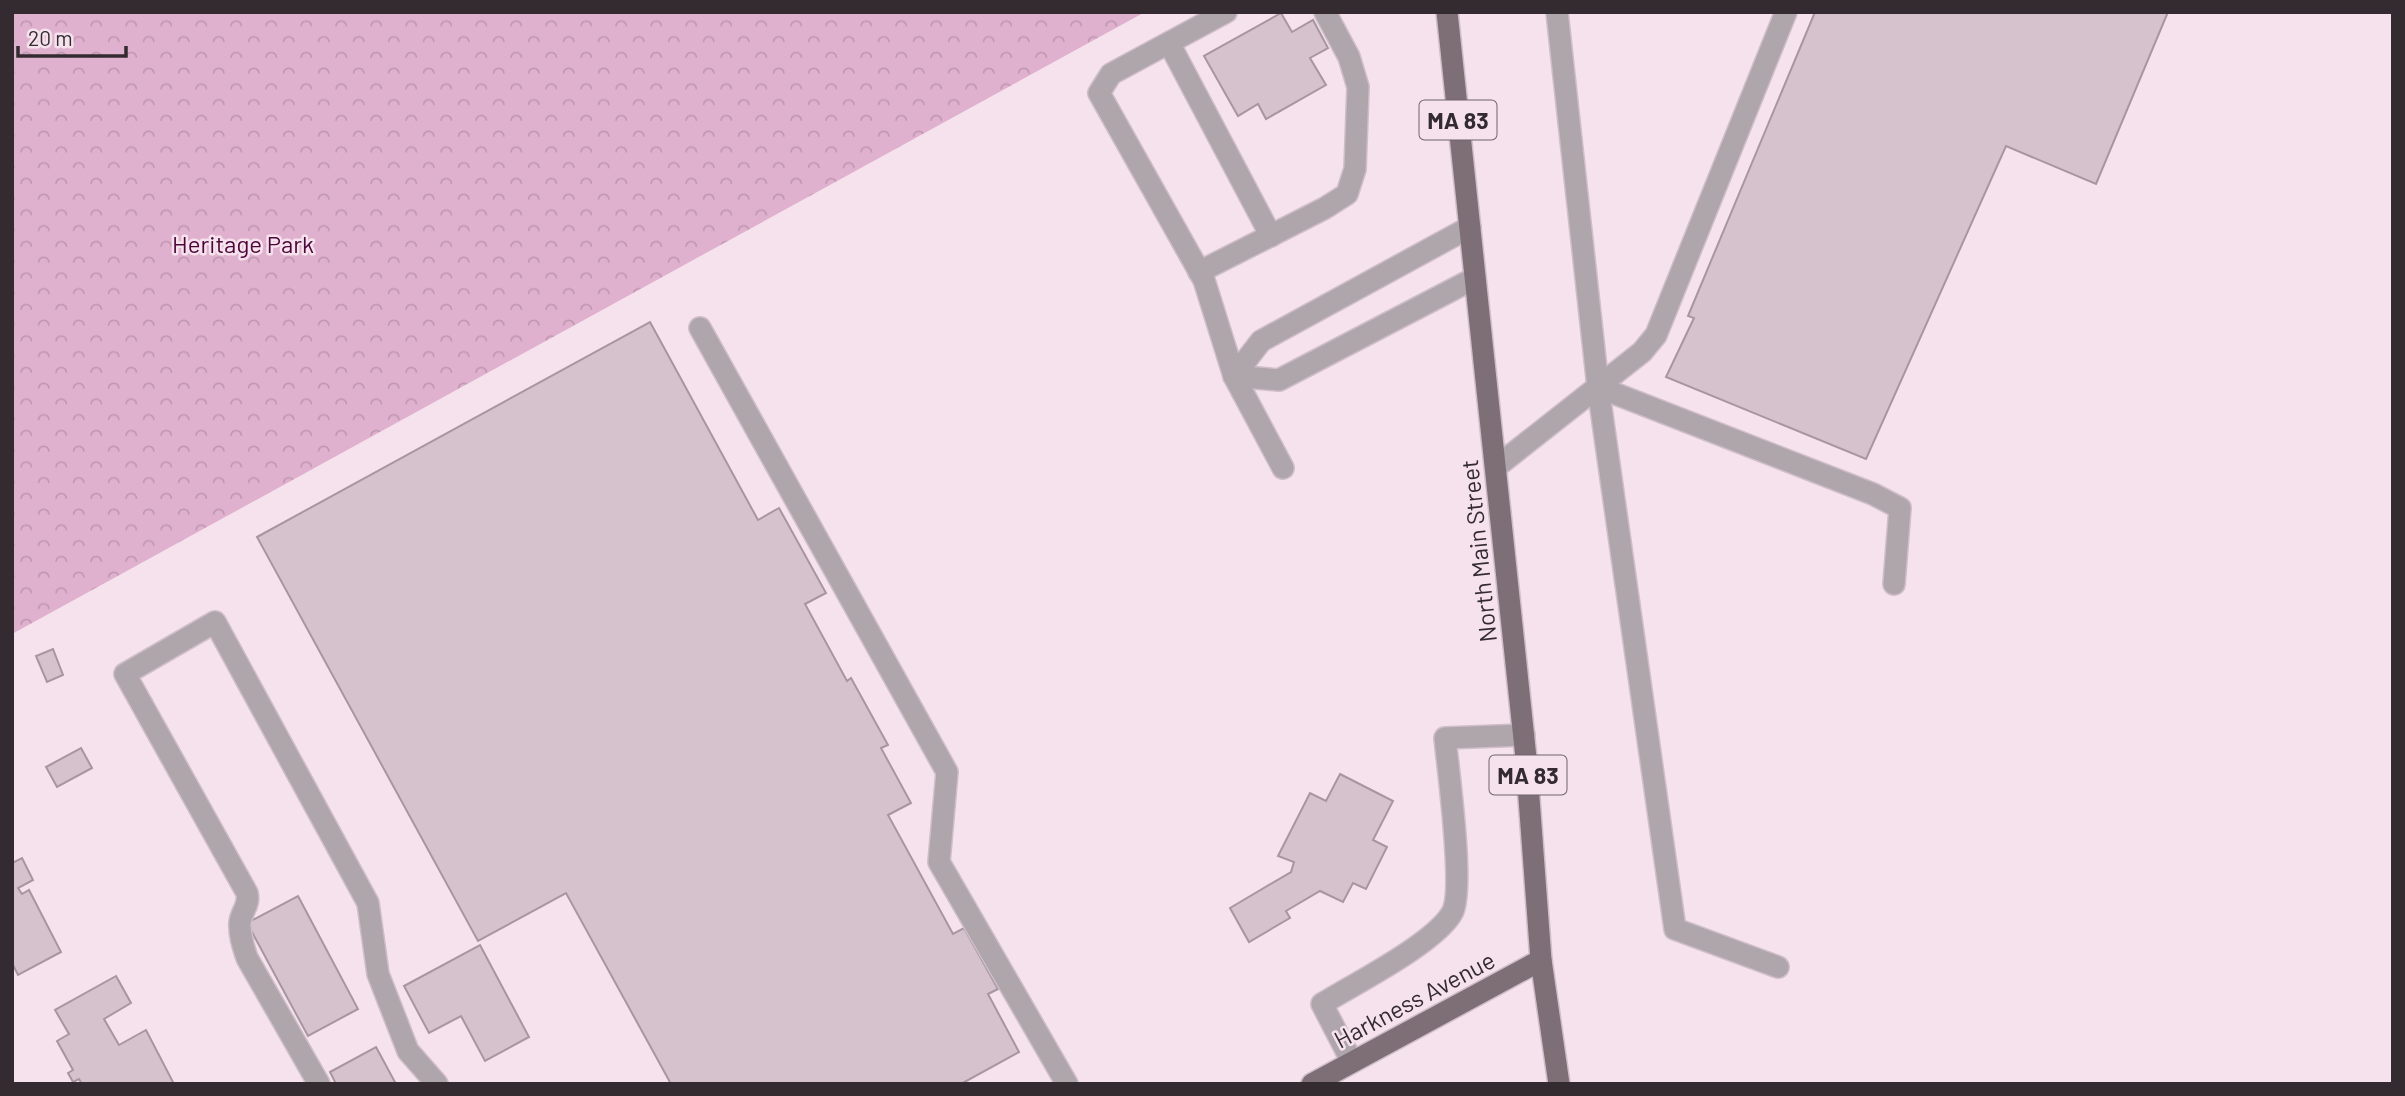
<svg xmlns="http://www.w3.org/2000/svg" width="2405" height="1096" font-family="Barlow,sans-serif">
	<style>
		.park { fill: url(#park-crowns) }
		.building { fill: #d5c2cd; stroke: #a895a0; stroke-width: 2 }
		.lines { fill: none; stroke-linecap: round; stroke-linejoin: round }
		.minor-casing { stroke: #cfbdc7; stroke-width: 24 }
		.major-casing { stroke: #cfbdc7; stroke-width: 24 }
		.minor { stroke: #aea6ab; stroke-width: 21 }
		.major { stroke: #7e6f77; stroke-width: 21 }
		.labels { text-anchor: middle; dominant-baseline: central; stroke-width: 5; stroke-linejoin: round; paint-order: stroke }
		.shield { fill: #f6e2ed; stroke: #6e6269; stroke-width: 2 }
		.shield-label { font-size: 23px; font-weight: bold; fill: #332b30 }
		.park-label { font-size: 24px; fill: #4b0739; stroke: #f6e2ed }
		.street-label { font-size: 24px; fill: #332b30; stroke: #f6e2ed }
	</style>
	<defs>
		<pattern id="park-crowns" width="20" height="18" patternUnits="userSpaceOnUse" patternTransform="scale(1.75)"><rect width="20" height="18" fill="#e0b1ce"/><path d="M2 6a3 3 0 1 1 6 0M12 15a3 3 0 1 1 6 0" fill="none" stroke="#c198b1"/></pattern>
	</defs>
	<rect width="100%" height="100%" fill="#f6e2ed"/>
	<!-- park -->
	<polygon class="park" points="12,12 1145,12 12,634"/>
	<!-- building -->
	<g class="building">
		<polygon points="1815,12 2168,12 2096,184 2006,146 1866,459 1666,377 1694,318 1688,316"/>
		<polygon points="1281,13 1292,32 1313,20 1328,48 1310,58 1326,85 1266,119 1258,104 1238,116 1204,56"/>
		<polygon points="650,322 758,520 779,508 826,593 805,604 847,681 851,678 888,745 881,748 911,803 888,815 953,934 964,928 998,989 988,994 1019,1052 961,1084 671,1084 566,893 478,941 257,537"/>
		<polygon points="53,649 63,675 47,682 36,656"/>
		<polygon points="81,748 92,768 57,787 46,767"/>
		<polygon points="1340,774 1393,801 1373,840 1387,847 1366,889 1353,883 1343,902 1320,891 1286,911 1290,918 1249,942 1230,908 1291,872 1294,862 1278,856 1310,793 1326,801"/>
		<polygon points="22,858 33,880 18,888 22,894 29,890 61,952 18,975 12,963 12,863"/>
		<polygon points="298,896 358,1009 308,1036 247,923"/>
		<polygon points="480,945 529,1037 485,1061 461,1016 429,1033 404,986"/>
		<polygon points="116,976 131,1003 104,1019 119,1045 146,1030 174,1084 82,1084 79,1079 73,1082 68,1073 73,1070 57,1041 69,1034 55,1010"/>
		<polygon points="376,1047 396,1084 336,1084 330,1072"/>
	</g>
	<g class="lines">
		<!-- minor casing -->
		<g class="minor-casing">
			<g id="minor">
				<polyline points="1226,12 1111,74 1099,93 1204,280 1234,376 1283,468"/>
				<polyline points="1557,12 1598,387 1675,929 1778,967"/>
				<polyline points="1169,43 1271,236"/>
				<polyline points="1199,272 1325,208 1347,194 1355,169 1358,87 1349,57 1325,12"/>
				<polyline points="700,328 947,772 939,862 1067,1084"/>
				<polyline points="1234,376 1261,341 1470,227"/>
				<polyline points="1234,376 1279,380 1475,278"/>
				<polyline points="1598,387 1873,494 1900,508 1894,584"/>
				<polyline points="1496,467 1642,352 1656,335 1786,12"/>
				<path d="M1352,1062L1322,1004C1354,984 1434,944 1452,913C1465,891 1448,769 1445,738L1524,735"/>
				<path d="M319,1084L247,958C243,946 239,934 240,922C242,910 250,905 247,893L125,674L215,622L368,903L378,974L408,1051L437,1084"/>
			</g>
		</g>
		<!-- major casing -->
		<g class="major-casing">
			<g id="major">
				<polyline points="1447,12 1526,758 1541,960 1559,1084"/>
				<polyline points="1312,1084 1541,960"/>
			</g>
		</g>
		<!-- minor -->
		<use href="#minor" class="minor"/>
		<!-- major -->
		<use href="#major" class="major"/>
	</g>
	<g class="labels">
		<!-- shield labels -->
		<g class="shield">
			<rect x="1419.5" y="100.5" width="77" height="39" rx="5"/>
			<rect x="1489.5" y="755.5" width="77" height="39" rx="5"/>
		</g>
		<g class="shield-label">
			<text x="1458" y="120">MA 83</text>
			<text x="1528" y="775">MA 83</text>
		</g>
		<!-- park labels -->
		<g class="park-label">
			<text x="243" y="243">Heritage Park</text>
		</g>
		<!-- street labels -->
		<g class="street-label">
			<text transform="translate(1478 551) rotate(-96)">North Main Street</text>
			<text transform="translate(1414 999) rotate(-28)">Harkness Avenue</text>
		</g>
	</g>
	<!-- border -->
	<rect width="2405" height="1096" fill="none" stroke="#332b30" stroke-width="28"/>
	<!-- scale -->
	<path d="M18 46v10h108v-10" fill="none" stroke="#332b30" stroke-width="3.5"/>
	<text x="28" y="46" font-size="21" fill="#332b30" stroke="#f6e2ed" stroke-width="5" paint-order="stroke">20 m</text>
</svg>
